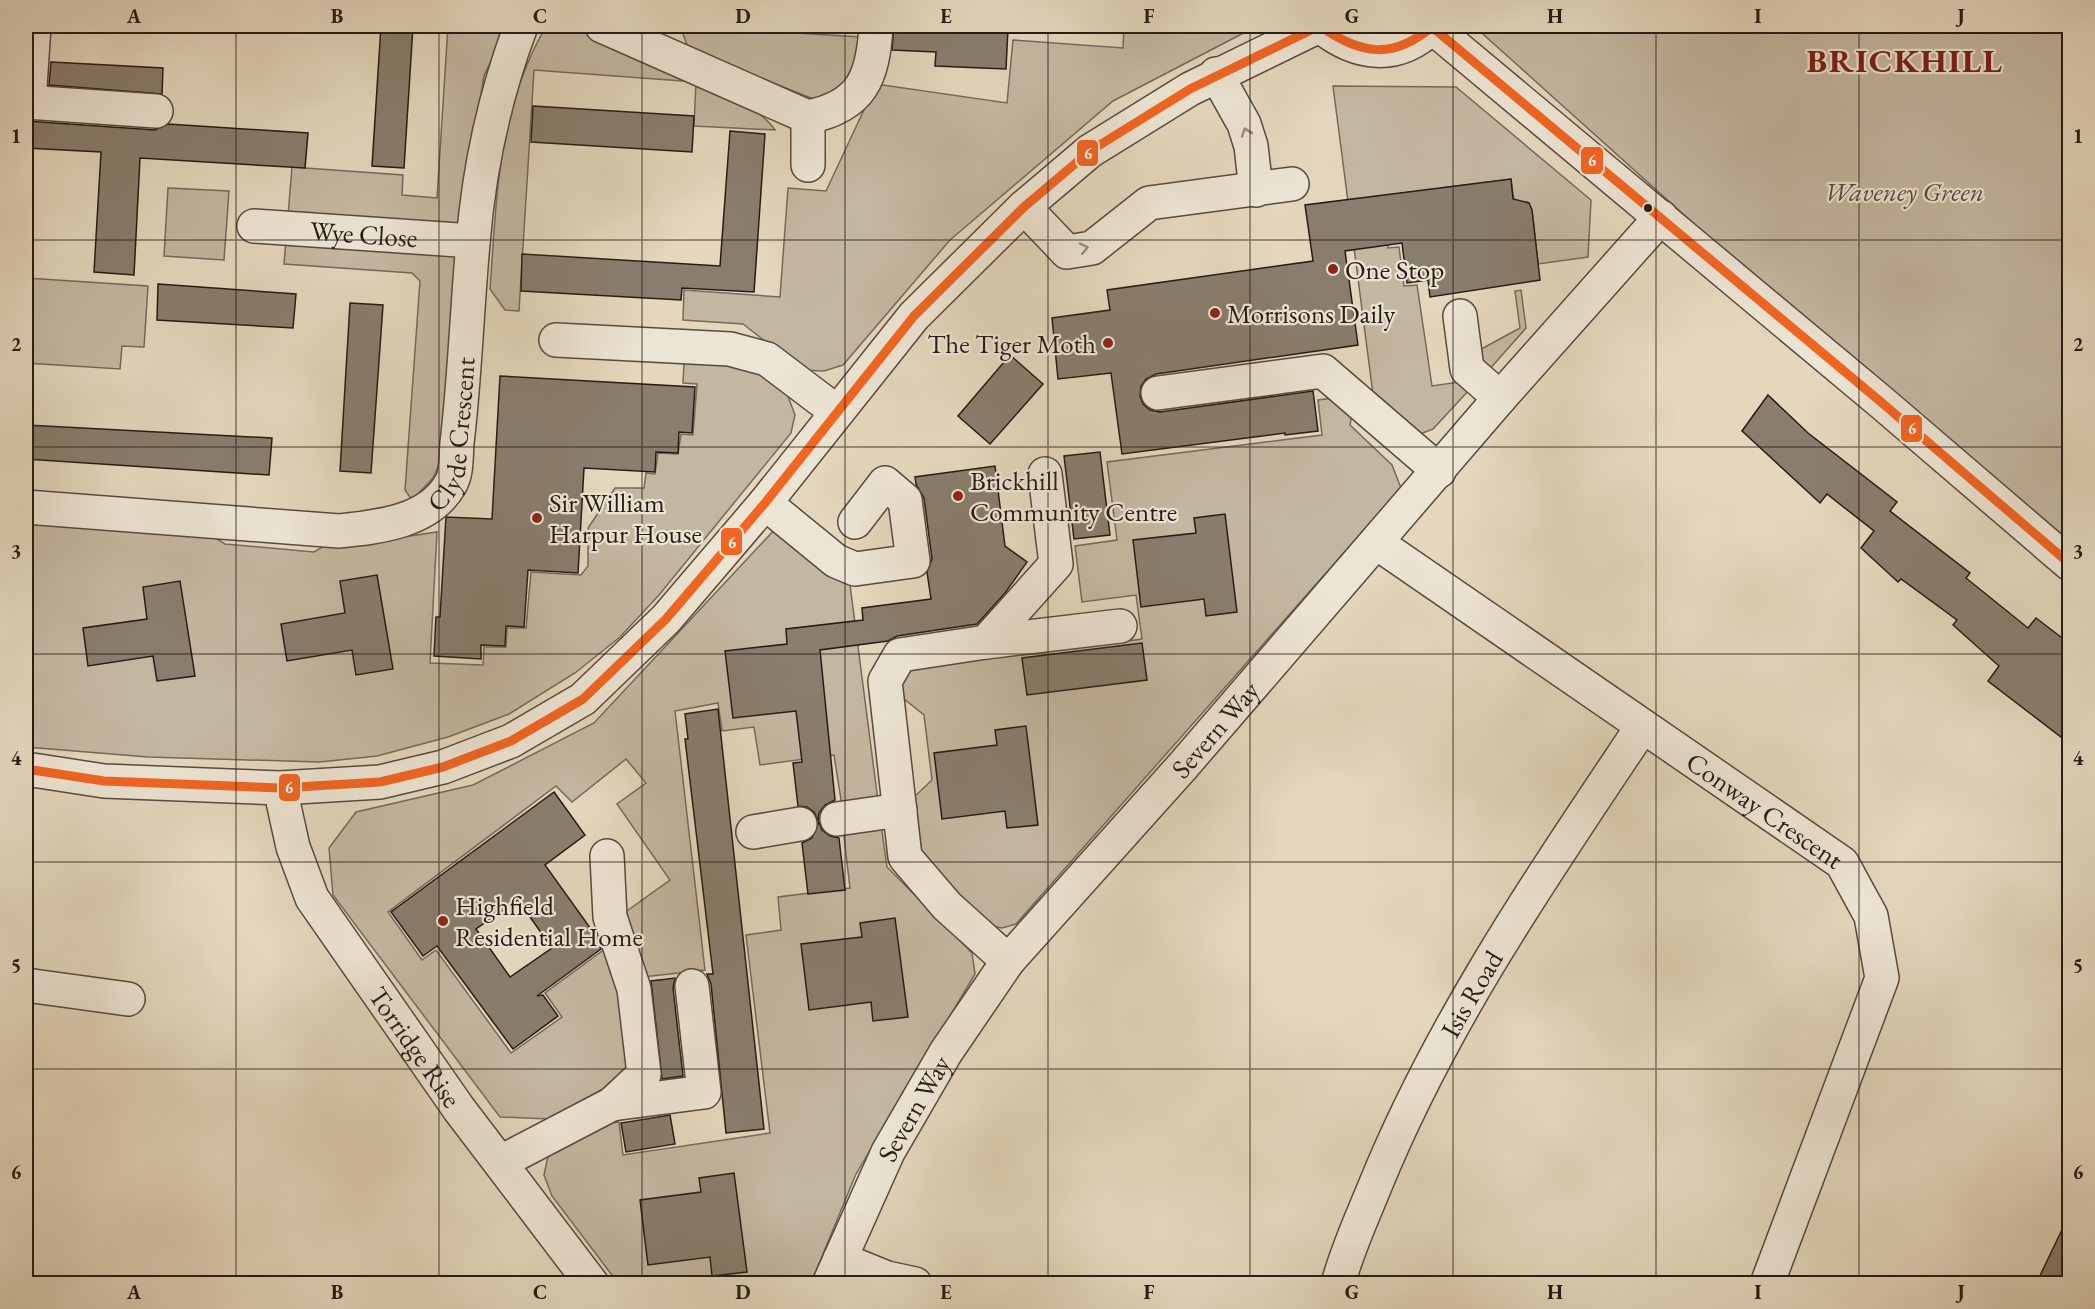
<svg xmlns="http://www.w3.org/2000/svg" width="2095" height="1309" font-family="'EB Garamond',serif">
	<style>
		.green { fill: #c4b7a1; stroke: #75695c; stroke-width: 1.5 }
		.building { fill: #897d6d; stroke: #261b16; stroke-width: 1.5; fill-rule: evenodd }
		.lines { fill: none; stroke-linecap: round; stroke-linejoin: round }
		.minor-casing { stroke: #564a40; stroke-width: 36 }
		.minor { stroke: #ede5d4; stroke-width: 33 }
		.bus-1-casing { stroke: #ede5d4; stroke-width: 14 }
		.bus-1 { stroke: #f26522; stroke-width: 9 }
		.oneway { stroke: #938a7e }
		.grid { fill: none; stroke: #261b16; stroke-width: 1.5; stroke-opacity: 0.55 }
		.bus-dot { fill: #261b16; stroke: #ede5d4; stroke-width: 2 }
		.poi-dot { fill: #8f2418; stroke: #ede5d4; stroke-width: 2 }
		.labels { text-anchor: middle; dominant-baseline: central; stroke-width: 4.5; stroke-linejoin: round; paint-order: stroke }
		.park-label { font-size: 27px; font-style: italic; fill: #554a40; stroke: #ede5d4 }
		.street-label { font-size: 27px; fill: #261b16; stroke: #ede5d4 }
		.poi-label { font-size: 27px; fill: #261b16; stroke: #ede5d4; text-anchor: start }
		.district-label { font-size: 33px; font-weight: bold; letter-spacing: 1.5px; fill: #7a1f14; stroke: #ede5d4 }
		.line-badge { stroke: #ede5d4; stroke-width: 2 }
		.badge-label { font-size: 16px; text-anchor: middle; font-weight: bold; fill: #fff }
		.neatline { fill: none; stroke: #261b16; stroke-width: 2 }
		.grid-label { font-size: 20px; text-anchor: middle; font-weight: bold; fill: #261b16 }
	</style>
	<rect width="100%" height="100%" fill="#e4d7bd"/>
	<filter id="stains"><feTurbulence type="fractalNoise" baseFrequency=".00333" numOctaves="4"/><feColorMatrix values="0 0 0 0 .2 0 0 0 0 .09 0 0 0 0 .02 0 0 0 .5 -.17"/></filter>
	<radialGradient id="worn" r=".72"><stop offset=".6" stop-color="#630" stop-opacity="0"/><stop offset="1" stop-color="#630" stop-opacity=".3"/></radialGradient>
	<!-- green -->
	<g class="green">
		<polygon points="448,26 501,26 497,48 484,76 464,198 444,453 433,478 412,500 405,490 420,281 412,273 284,264 292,167 403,175 402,195 437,198"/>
		<path d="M570,26C618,45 749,90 775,130L694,126L696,82L534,70L519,311L505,310L490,289C497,196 497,113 544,30Z"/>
		<polygon points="680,26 861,37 855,79 816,100 689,50"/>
		<polygon points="1124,26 1257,26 1113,101 950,240 843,365 824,371 802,370 743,324 683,320 684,290 780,297 788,188 826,191 876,84 1007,103 1013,40 1123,48"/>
		<polygon points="1474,26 2069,26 2069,547 1890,400"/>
		<polygon points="1333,86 1456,87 1591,200 1588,257 1538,264 1532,210 1527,202 1514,201 1511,179 1381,196 1388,248 1399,247 1404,286 1417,285 1432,386 1459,382 1469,390 1433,429 1415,436 1374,402"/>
		<polygon points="168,188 229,191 224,260 164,256"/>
		<polygon points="26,278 148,286 144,347 122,346 120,369 26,363"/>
		<polygon points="1521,290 1526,328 1487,372 1472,354 1520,328 1515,291"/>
		<polygon points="684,363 750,367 786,391 795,415 791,433 659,595 620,637 575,673 509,714 448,737 377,756 320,762 148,757 26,747 26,519 201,529 225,544 314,552 335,540 369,542 437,532 430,663 483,665 484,647 506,647 507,628 526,628 531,572 581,575 588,566 588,528 615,488 644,488 646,473 655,474 658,453 678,454 681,434 693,435 697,384 683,383"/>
		<polygon points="1333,398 1352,414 1350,425 1392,465 1401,488 1016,924 1002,928 980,923 919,851 913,798 932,780 924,715 899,695 897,681 913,668 1142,639 1136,595 1082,602 1075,546 1117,540 1107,462 1322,435 1318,400"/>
		<path d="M777,527L850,585L878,801L842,806L834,755L760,765L754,727L722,731L718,703L675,711L705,970L643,977L624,913L670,880L617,804L646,783L626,759L572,802L556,786L388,912L422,960L436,950L511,1053L562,1017L545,993L609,946C622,987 634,1034 624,1077L550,1119L500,1117L333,895L329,848L356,812L473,785L594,723Z"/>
		<polygon points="881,824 887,867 972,953 975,974 856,1174 811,1283 618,1283 552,1196 544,1175 548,1156 596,1125 619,1122 623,1155 770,1133 746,935 781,930 778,897 850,888 843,828"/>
	</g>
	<!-- building -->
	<g class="building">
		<polygon points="381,26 413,26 404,168 372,166"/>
		<polygon points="894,26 1008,29 1006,69 935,66 936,52 892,50"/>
		<polygon points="51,62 163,68 162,94 49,85"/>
		<polygon points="533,106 694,116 692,152 531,142"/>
		<polygon points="26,121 155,130 168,124 308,133 305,168 140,158 134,275 94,272 101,152 26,148"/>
		<polygon points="730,131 765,134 754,292 682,288 681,300 521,291 522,254 720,266"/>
		<polygon points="1511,179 1513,199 1529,203 1532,210 1540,280 1430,297 1428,280 1407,283 1402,243 1345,251 1358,345 1156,374 1146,379 1141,386 1140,396 1143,404 1150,410 1160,412 1313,391 1318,431 1285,435 1285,433 1122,454 1111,373 1058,379 1052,318 1110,310 1107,290 1313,261 1305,205"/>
		<polygon points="158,284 296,294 293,328 157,320"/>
		<polygon points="350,303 383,305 371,473 340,471"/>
		<polygon points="1010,355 1043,384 990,444 958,416"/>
		<polygon points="500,376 695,387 692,433 679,432 678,453 656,452 655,472 584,468 578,573 528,570 524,627 506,626 505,646 481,645 481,659 434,656 436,617 440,617 446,517 492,519"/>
		<polygon points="1768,395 1808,433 1897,502 1890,511 1970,573 1966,578 2028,628 2036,618 2070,644 2070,744 1988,681 1999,666 1953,625 1957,620 1901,579 1898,582 1861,548 1874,531 1827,494 1820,503 1742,431"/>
		<polygon points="26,425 272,438 269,475 26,459"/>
		<polygon points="1100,452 1110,535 1074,539 1064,456"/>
		<polygon points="995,466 1005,546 1027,562 1005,593 977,624 897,636 888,641 820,650 835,800 825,805 819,813 818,821 814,812 807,807 798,806 793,763 802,762 796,711 733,718 725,651 787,644 786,629 863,620 862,608 931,599 927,572 932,559 924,498 916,484 915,477"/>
		<polygon points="1225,514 1237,612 1206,616 1204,599 1141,607 1133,540 1196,533 1194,518"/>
		<polygon points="377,575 393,669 356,675 352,650 287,661 281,624 345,613 340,581"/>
		<polygon points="180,581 195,676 157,681 153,656 88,666 83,628 147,619 143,587"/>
		<polygon points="1142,643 1147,680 1027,695 1022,658"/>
		<polygon points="718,709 764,1129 726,1133 711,984 707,974 713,974 685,739 688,739 685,714"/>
		<polygon points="1026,726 1038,825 1007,828 1005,811 942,819 934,753 997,745 995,730"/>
		<path d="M554,792L585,835L545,865L596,936L601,949L537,996L543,995L558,1016L513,1049L437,946L423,956L391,912ZM518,900L552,948L510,977L476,929Z"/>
		<polygon points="819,822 822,830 830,836 839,838 845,890 808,894 802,843 812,838"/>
		<polygon points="895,918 908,1017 873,1021 871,1002 809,1010 801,944 862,937 860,923"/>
		<polygon points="675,978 673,988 683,1076 662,1079 651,981"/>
		<polygon points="670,1115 675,1144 626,1152 621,1123"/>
		<polygon points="734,1173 747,1272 712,1276 710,1257 648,1265 640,1200 701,1192 699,1178"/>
		<polygon points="2070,1213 2070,1284 2036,1284"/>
	</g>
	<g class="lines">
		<!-- minor casing -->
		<g class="minor-casing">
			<g id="minor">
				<polyline points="602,26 808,117 808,165"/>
				<path d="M1320,26C1356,55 1397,62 1433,26"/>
				<polyline points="1432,27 1881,402 2070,564"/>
				<polyline points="1216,74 1244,124 1251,146 1256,190"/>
				<polyline points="26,102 156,111"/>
				<polyline points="29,102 34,26"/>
				<path d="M808,117C862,106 873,78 876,26"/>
				<polyline points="1024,207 1067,252 1092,248 1149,203 1292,184"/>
				<path id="s1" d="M254,226L473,241"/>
				<polyline points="1460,316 1467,369 1500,398"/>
				<polyline points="556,340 730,349 767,359 837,412"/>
				<polyline points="1158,393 1323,371 1439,471"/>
				<polyline points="765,503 836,561 855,569 913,561 905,500 885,483 855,522"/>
				<path id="s2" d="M26,507L339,531C378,527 430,522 451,483C457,473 456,454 457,443C465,376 467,309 473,243C479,168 495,95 521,26"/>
				<path id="s3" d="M1377,543L1842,863L1871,916L1882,978L1767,1284"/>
				<polyline points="986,642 1120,626"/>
				<polyline points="26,769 104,781 280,788 380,782 443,767 511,741 583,699 666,619 765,503 914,316 1024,207 1090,151 1190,89 1319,26"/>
				<path id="s4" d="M280,788L293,847L312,898L459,1109L592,1284"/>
				<polyline points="837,819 900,810"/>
				<polyline points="753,832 800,824"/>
				<polyline points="1008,961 947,906 905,857 885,681 900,655 986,642 1056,564 1045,474"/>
				<polyline points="26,985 128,999"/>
				<polyline points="612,1104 704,1092 692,986"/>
				<polyline points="501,1162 612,1104 644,1074 634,989 610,917 607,856"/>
				<polyline points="840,1259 887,1278 915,1284"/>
				<path id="s5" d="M829,1284L888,1152L946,1052L1008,961L1182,767L1500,398L1661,217"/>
				<path id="s6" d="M1338,1284C1347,1250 1362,1218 1375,1186C1442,1021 1544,874 1642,727"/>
			</g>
		</g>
		<!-- minor -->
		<use href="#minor" class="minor"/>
		<!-- bus-1 casing -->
		<g class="bus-1-casing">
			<g id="bus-1">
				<path d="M1320,26C1361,55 1393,60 1433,26"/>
				<polyline points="1432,27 1881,402 2070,564"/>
				<polyline points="26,769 104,781 280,788 380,782 443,767 511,741 583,699 666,619 765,503 914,316 1024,207 1090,151 1190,89 1319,26"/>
			</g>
		</g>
		<!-- bus-1 -->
		<use href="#bus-1" class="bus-1"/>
	</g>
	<!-- one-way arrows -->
	<defs><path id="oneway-chevron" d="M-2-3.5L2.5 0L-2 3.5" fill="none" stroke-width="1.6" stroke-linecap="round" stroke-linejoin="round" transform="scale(1.5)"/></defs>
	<g class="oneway">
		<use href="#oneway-chevron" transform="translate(1246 132) rotate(-109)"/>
		<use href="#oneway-chevron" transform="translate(1084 248) rotate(-12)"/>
	</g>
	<!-- grid -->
	<path class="grid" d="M236,26V1284M439,26V1284M642,26V1284M845,26V1284M1048,26V1284M1250,26V1284M1453,26V1284M1656,26V1284M1859,26V1284M26,240H2070M26,447H2070M26,654H2070M26,862H2070M26,1069H2070"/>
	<!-- markers -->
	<circle class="bus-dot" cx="1648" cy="208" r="5"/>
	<g class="poi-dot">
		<circle cx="1333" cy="269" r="6"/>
		<circle cx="1215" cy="313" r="6"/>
		<circle cx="1108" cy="343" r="6"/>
		<circle cx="958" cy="496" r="6"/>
		<circle cx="537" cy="518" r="6"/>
		<circle cx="443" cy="921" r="6"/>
	</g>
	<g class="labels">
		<!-- park labels -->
		<g class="park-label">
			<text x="1904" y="191">Waveney Green</text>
		</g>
		<!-- street labels -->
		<g class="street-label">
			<text stroke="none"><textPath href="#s1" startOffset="110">Wye Close</textPath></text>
			<text stroke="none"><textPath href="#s2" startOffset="489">Clyde Crescent</textPath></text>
			<text stroke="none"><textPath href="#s5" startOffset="681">Severn Way</textPath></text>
			<text stroke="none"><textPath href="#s3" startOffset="471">Conway Crescent</textPath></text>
			<text stroke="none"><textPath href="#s6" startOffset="320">Isis Road</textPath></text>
			<text stroke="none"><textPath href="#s4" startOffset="296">Torridge Rise</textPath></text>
			<text stroke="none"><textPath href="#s5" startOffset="195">Severn Way</textPath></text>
		</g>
		<!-- poi labels -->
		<g class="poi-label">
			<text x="1345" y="269">One Stop</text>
			<text x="1227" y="313">Morrisons Daily</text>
			<text x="1096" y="343" text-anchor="end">The Tiger Moth</text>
			<text x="970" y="480">Brickhill<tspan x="970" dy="31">Community Centre</tspan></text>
			<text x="549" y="502">Sir William<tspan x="549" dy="31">Harpur House</tspan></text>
			<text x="455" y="905">Highfield<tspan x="455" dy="31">Residential Home</tspan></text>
		</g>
		<!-- district labels -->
		<g class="district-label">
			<text x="1905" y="60">BRICKHILL</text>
		</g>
	</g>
	<g class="line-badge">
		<rect x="1076" y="139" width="23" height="28" rx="6" fill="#f26522"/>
		<rect x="1580" y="146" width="24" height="29" rx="6" fill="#f26522"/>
		<rect x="1900" y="414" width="23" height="29" rx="6" fill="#f26522"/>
		<rect x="720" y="527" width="23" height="29" rx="6" fill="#f26522"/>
		<rect x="278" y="773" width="23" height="29" rx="6" fill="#f26522"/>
	</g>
	<g class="badge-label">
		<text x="1088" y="159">6</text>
		<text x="1592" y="166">6</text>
		<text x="1912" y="434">6</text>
		<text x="732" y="548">6</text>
		<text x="289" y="793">6</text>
	</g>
	<!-- margin -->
	<rect width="2095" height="1309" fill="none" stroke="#e4d7bd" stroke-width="66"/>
	<rect x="33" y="33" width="2029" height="1243" class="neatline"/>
	<g class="grid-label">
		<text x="134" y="23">A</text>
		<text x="337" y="23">B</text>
		<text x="540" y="23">C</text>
		<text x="743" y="23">D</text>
		<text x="946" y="23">E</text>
		<text x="1149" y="23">F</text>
		<text x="1352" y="23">G</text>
		<text x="1555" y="23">H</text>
		<text x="1758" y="23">I</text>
		<text x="1961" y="23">J</text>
		<text x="16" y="143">1</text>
		<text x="2078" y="143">1</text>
		<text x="16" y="351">2</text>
		<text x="2078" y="351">2</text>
		<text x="16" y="558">3</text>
		<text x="2078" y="558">3</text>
		<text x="16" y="765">4</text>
		<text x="2078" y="765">4</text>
		<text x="16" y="972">5</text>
		<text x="2078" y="972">5</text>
		<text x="16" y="1179">6</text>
		<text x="2078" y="1179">6</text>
		<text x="134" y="1299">A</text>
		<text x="337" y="1299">B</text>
		<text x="540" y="1299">C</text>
		<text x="743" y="1299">D</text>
		<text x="946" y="1299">E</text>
		<text x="1149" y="1299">F</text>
		<text x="1352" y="1299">G</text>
		<text x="1555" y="1299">H</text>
		<text x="1758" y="1299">I</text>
		<text x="1961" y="1299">J</text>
	</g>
	<rect width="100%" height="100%" filter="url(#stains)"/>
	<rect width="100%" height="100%" fill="url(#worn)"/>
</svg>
